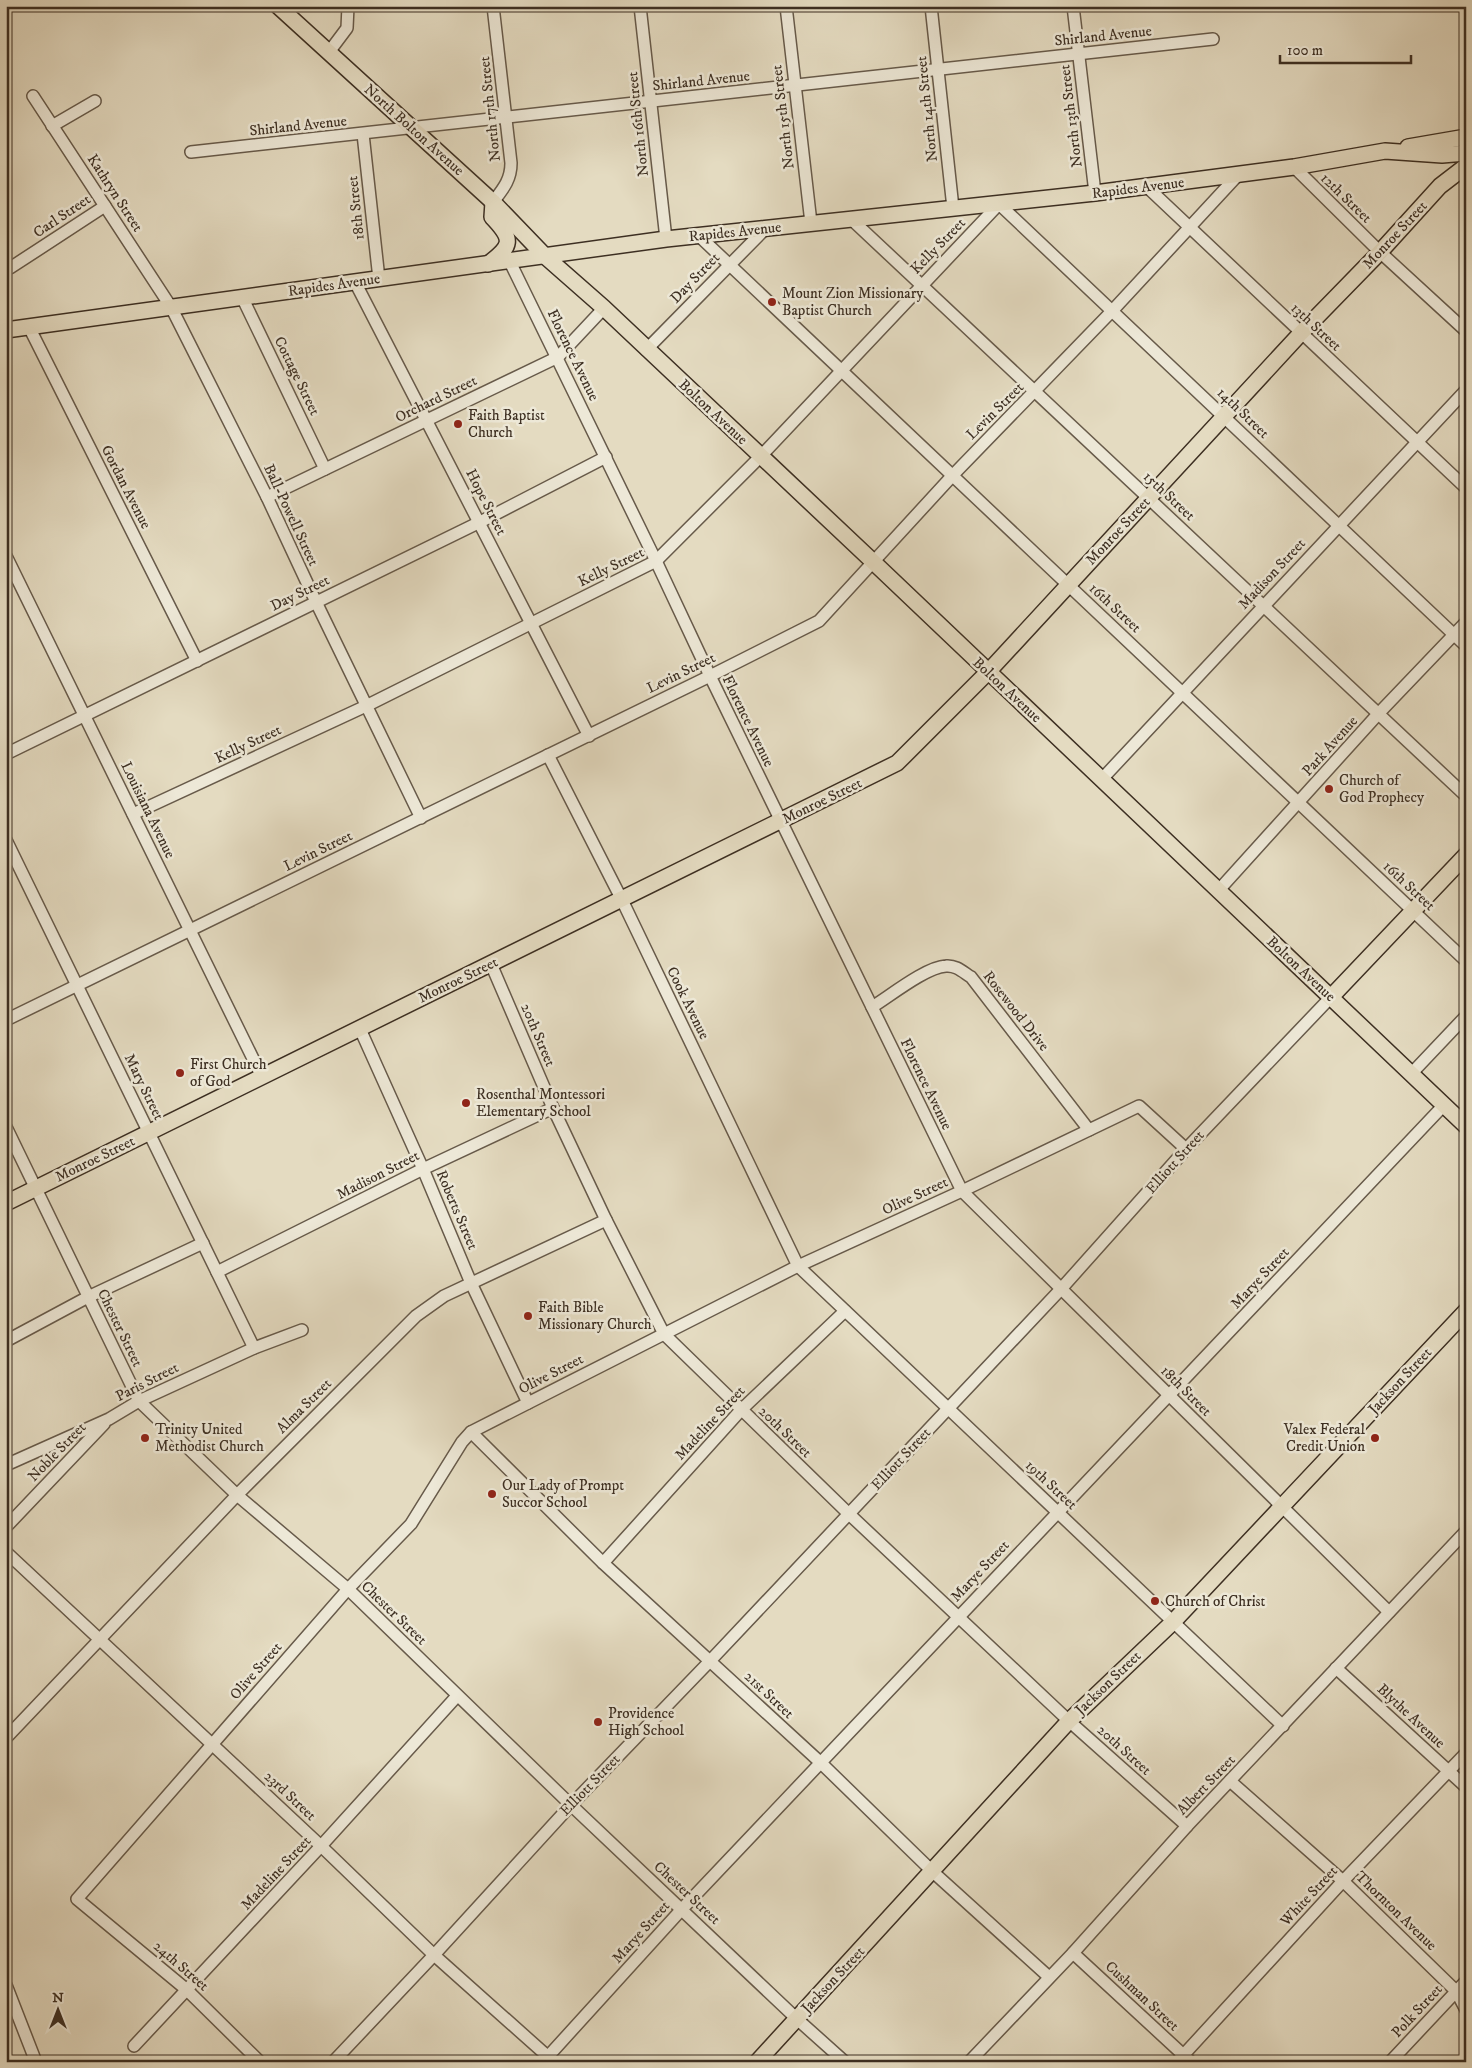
<svg xmlns="http://www.w3.org/2000/svg" width="1472" height="2068" font-family="'IM FELL DW Pica',serif">
	<style>
		.lines { fill: none; stroke-linecap: round; stroke-linejoin: round }
		.minor-casing { stroke: #675a4a; stroke-width: 14 }
		.major-casing { stroke: #3d2f22; stroke-width: 18 }
		.minor { stroke: #ede8d7; stroke-width: 11 }
		.major { stroke: #e4dbc1; stroke-width: 15 }
		.rail { stroke: #3d2f22; stroke-width: 2.5; stroke-dasharray: 9 9; stroke-linecap: butt }
		.poi-dot { fill: #8f2418; stroke: #ede8d7; stroke-width: 2 }
		.labels { text-anchor: middle; dominant-baseline: central; stroke-width: 5; stroke-linejoin: round; paint-order: stroke }
		.street-label { font-size: 15px; fill: #3d2f22; stroke: #ede8d7 }
		.poi-label { font-size: 15px; fill: #3d2f22; stroke: #ede8d7; text-anchor: start }
	</style>
	<rect width="100%" height="100%" fill="#e4dbc1"/>
	<filter id="stains"><feTurbulence type="fractalNoise" baseFrequency=".004" numOctaves="4"/><feColorMatrix values="0 0 0 0 .2 0 0 0 0 .09 0 0 0 0 .02 0 0 0 .5 -.17"/></filter>
	<radialGradient id="worn" r=".72"><stop offset=".6" stop-color="#630" stop-opacity="0"/><stop offset="1" stop-color="#630" stop-opacity=".3"/></radialGradient>
	<g class="lines">
		<!-- minor casing -->
		<g class="minor-casing">
			<g id="minor">
				<path d="M493,6L511,163C511,180 503,189 493,202"/>
				<polyline points="640,6 666,239"/>
				<polyline points="786,6 811,223"/>
				<polyline points="931,6 953,208"/>
				<polyline points="1073,6 1095,193"/>
				<polyline points="329,52 347,28 348,6"/>
				<polyline points="33,96 171,307 267,497 316,602 421,818"/>
				<polyline points="52,126 95,101"/>
				<polyline points="363,134 379,279"/>
				<polyline points="191,152 1213,39"/>
				<polyline points="1294,167 1380,252 1466,331"/>
				<polyline points="1146,186 1466,488"/>
				<polyline points="851,219 1466,796"/>
				<polyline points="698,235 1466,961"/>
				<polyline points="510,262 656,561 710,676 962,1191 1389,1612"/>
				<polyline points="10,268 105,206"/>
				<polyline points="355,282 589,736"/>
				<polyline points="242,297 325,469"/>
				<polyline points="29,327 197,661"/>
				<polyline points="646,350 766,228"/>
				<polyline points="267,497 558,357 604,308"/>
				<polyline points="6,556 262,1077"/>
				<polyline points="6,754 480,522 606,457"/>
				<polyline points="548,755 622,900 798,1266 1283,1726"/>
				<polyline points="1102,779 1466,390"/>
				<polyline points="133,814 366,706 656,561 761,456 999,204 1466,646"/>
				<polyline points="6,840 254,1348"/>
				<polyline points="1218,891 1379,713 1466,622"/>
				<polyline points="491,964 553,1108 606,1220 664,1334 849,1514 1069,1721 1187,1826"/>
				<path d="M872,1007C890,996 926,967 946,966C956,965 963,972 971,977L1089,1130"/>
				<polyline points="6,1020 710,676 819,621 953,475 1113,310 1238,175"/>
				<polyline points="360,1029 423,1169 471,1283 528,1403"/>
				<polyline points="1411,1074 1466,1016"/>
				<polyline points="6,1127 139,1401 237,1495 348,1589 571,1805 797,2019 845,2062"/>
				<polyline points="217,1272 423,1169 553,1108"/>
				<polyline points="6,1341 88,1297 203,1243"/>
				<polyline points="471,1432 603,1563 821,1763 933,1872 1049,1977"/>
				<polyline points="6,1465 109,1419 139,1401 254,1348 302,1330"/>
				<polyline points="6,1527 104,1424"/>
				<polyline points="6,1552 321,1846 434,1955 554,2062"/>
				<polyline points="603,1563 741,1410 845,1311"/>
				<polyline points="1336,1668 1466,1787"/>
				<polyline points="6,1738 237,1495 416,1316 444,1296 606,1220"/>
				<polyline points="1230,1781 1343,1881 1456,1991 1466,2010"/>
				<polyline points="1073,1953 1191,2062"/>
				<polyline points="6,1985 36,2062"/>
				<polyline points="134,2046 321,1846 457,1696"/>
				<polyline points="260,2062 187,1990 77,1899 348,1589 411,1524 462,1442 471,1432 798,1266 962,1191 1139,1106 1186,1149"/>
				<polyline points="333,2062 434,1955 571,1805 710,1661 1061,1289 1186,1149 1331,997"/>
				<polyline points="543,2062 682,1909 1444,1105"/>
				<polyline points="969,2062 1073,1953 1187,1826 1466,1531"/>
				<polyline points="1177,2062 1343,1881 1466,1753"/>
				<polyline points="1390,2062 1466,1981"/>
			</g>
		</g>
		<!-- major casing -->
		<g class="major-casing">
			<g id="major">
				<polyline points="278,6 493,202 546,257 604,308 867,556 1466,1126"/>
				<polyline points="1408,147 1466,137"/>
				<path d="M488,264C512,246 514,240 492,217L493,202"/>
				<polyline points="6,330 666,239 1095,193 1294,167 1385,151 1442,155 1466,153"/>
				<polyline points="1331,997 1466,855"/>
				<polyline points="6,1203 897,763 988,672 1301,333 1380,252 1440,186 1466,166"/>
				<polyline points="757,2062 1069,1721 1173,1622 1466,1311"/>
			</g>
		</g>
		<!-- minor -->
		<use href="#minor" class="minor"/>
		<!-- major -->
		<use href="#major" class="major"/>
		<!-- rail -->
		<polyline class="rail" points="1462,6 1466,11"/>
	</g>
	<!-- markers -->
	<g class="poi-dot">
		<circle cx="772" cy="302" r="5"/>
		<circle cx="458" cy="424" r="5"/>
		<circle cx="1329" cy="789" r="5"/>
		<circle cx="180" cy="1073" r="5"/>
		<circle cx="466" cy="1103" r="5"/>
		<circle cx="528" cy="1316" r="5"/>
		<circle cx="145" cy="1438" r="5"/>
		<circle cx="1375" cy="1438" r="5"/>
		<circle cx="492" cy="1494" r="5"/>
		<circle cx="1155" cy="1601" r="5"/>
		<circle cx="598" cy="1722" r="5"/>
	</g>
	<g class="labels">
		<!-- street labels -->
		<g class="street-label">
			<text transform="translate(1103 36) rotate(-6)">Shirland Avenue</text>
			<text transform="translate(701 81) rotate(-6)">Shirland Avenue</text>
			<text transform="translate(490 109) rotate(-96)">North 17th Street</text>
			<text transform="translate(927 109) rotate(-96)">North 14th Street</text>
			<text transform="translate(1071 116) rotate(-97)">North 13th Street</text>
			<text transform="translate(783 117) rotate(-97)">North 15th Street</text>
			<text transform="translate(638 124) rotate(-96)">North 16th Street</text>
			<text transform="translate(298 126) rotate(-6)">Shirland Avenue</text>
			<text transform="translate(414 130) rotate(42)">North Bolton Avenue</text>
			<text transform="translate(1138 188) rotate(-7)">Rapides Avenue</text>
			<text transform="translate(115 193) rotate(57)">Kathryn Street</text>
			<text transform="translate(1346 198) rotate(44)">12th Street</text>
			<text transform="translate(356 208) rotate(-96)">18th Street</text>
			<text transform="translate(62 216) rotate(-34)">Carl Street</text>
			<text transform="translate(735 232) rotate(-6)">Rapides Avenue</text>
			<text transform="translate(1395 235) rotate(-47)">Monroe Street</text>
			<text transform="translate(938 246) rotate(-46)">Kelly Street</text>
			<text transform="translate(695 278) rotate(-46)">Day Street</text>
			<text transform="translate(334 285) rotate(-8)">Rapides Avenue</text>
			<text transform="translate(1316 327) rotate(43)">13th Street</text>
			<text transform="translate(573 355) rotate(64)">Florence Avenue</text>
			<text transform="translate(297 376) rotate(64)">Cottage Street</text>
			<text transform="translate(436 399) rotate(-26)">Orchard Street</text>
			<text transform="translate(995 411) rotate(-45)">Levin Street</text>
			<text transform="translate(713 412) rotate(43)">Bolton Avenue</text>
			<text transform="translate(1243 413) rotate(44)">14th Street</text>
			<text transform="translate(126 487) rotate(63)">Gordan Avenue</text>
			<text transform="translate(1169 496) rotate(43)">15th Street</text>
			<text transform="translate(486 502) rotate(63)">Hope Street</text>
			<text transform="translate(291 515) rotate(65)">Ball-Powell Street</text>
			<text transform="translate(1118 531) rotate(-47)">Monroe Street</text>
			<text transform="translate(611 567) rotate(-26)">Kelly Street</text>
			<text transform="translate(1272 574) rotate(-47)">Madison Street</text>
			<text transform="translate(300 593) rotate(-26)">Day Street</text>
			<text transform="translate(1115 608) rotate(43)">16th Street</text>
			<text transform="translate(681 673) rotate(-26)">Levin Street</text>
			<text transform="translate(1007 690) rotate(43)">Bolton Avenue</text>
			<text transform="translate(748 721) rotate(64)">Florence Avenue</text>
			<text transform="translate(248 744) rotate(-25)">Kelly Street</text>
			<text transform="translate(1330 746) rotate(-48)">Park Avenue</text>
			<text transform="translate(822 801) rotate(-26)">Monroe Street</text>
			<text transform="translate(148 810) rotate(64)">Louisiana Avenue</text>
			<text transform="translate(318 851) rotate(-26)">Levin Street</text>
			<text transform="translate(1409 886) rotate(43)">16th Street</text>
			<text transform="translate(1301 969) rotate(43)">Bolton Avenue</text>
			<text transform="translate(458 980) rotate(-26)">Monroe Street</text>
			<text transform="translate(688 1003) rotate(64)">Cook Avenue</text>
			<text transform="translate(1016 1011) rotate(52)">Rosewood Drive</text>
			<text transform="translate(538 1035) rotate(67)">20th Street</text>
			<text transform="translate(926 1084) rotate(64)">Florence Avenue</text>
			<text transform="translate(144 1087) rotate(64)">Mary Street</text>
			<text transform="translate(95 1159) rotate(-26)">Monroe Street</text>
			<text transform="translate(1175 1162) rotate(-48)">Elliott Street</text>
			<text transform="translate(378 1175) rotate(-27)">Madison Street</text>
			<text transform="translate(915 1196) rotate(-25)">Olive Street</text>
			<text transform="translate(457 1210) rotate(67)">Roberts Street</text>
			<text transform="translate(1260 1278) rotate(-47)">Marye Street</text>
			<text transform="translate(120 1328) rotate(64)">Chester Street</text>
			<text transform="translate(551 1374) rotate(-27)">Olive Street</text>
			<text transform="translate(1400 1381) rotate(-47)">Jackson Street</text>
			<text transform="translate(147 1382) rotate(-27)">Paris Street</text>
			<text transform="translate(1186 1391) rotate(45)">18th Street</text>
			<text transform="translate(304 1406) rotate(-45)">Alma Street</text>
			<text transform="translate(710 1423) rotate(-47)">Madeline Street</text>
			<text transform="translate(785 1432) rotate(44)">20th Street</text>
			<text transform="translate(57 1452) rotate(-46)">Noble Street</text>
			<text transform="translate(901 1459) rotate(-47)">Elliott Street</text>
			<text transform="translate(1051 1485) rotate(43)">19th Street</text>
			<text transform="translate(980 1571) rotate(-47)">Marye Street</text>
			<text transform="translate(394 1613) rotate(44)">Chester Street</text>
			<text transform="translate(256 1671) rotate(-49)">Olive Street</text>
			<text transform="translate(1108 1683) rotate(-44)">Jackson Street</text>
			<text transform="translate(769 1695) rotate(43)">21st Street</text>
			<text transform="translate(1411 1716) rotate(43)">Blythe Avenue</text>
			<text transform="translate(1124 1750) rotate(42)">20th Street</text>
			<text transform="translate(590 1785) rotate(-46)">Elliott Street</text>
			<text transform="translate(1206 1785) rotate(-46)">Albert Street</text>
			<text transform="translate(290 1796) rotate(43)">23rd Street</text>
			<text transform="translate(276 1873) rotate(-47)">Madeline Street</text>
			<text transform="translate(687 1893) rotate(43)">Chester Street</text>
			<text transform="translate(1309 1896) rotate(-47)">White Street</text>
			<text transform="translate(1396 1911) rotate(44)">Thornton Avenue</text>
			<text transform="translate(641 1932) rotate(-48)">Marye Street</text>
			<text transform="translate(181 1966) rotate(41)">24th Street</text>
			<text transform="translate(833 1980) rotate(-47)">Jackson Street</text>
			<text transform="translate(1142 1996) rotate(43)">Cushman Street</text>
			<text transform="translate(1417 2011) rotate(-47)">Polk Street</text>
		</g>
		<!-- poi labels -->
		<g class="poi-label">
			<text x="782" y="293">Mount Zion Missionary<tspan x="782" dy="17">Baptist Church</tspan></text>
			<text x="468" y="415">Faith Baptist<tspan x="468" dy="17">Church</tspan></text>
			<text x="1339" y="780">Church of<tspan x="1339" dy="17">God Prophecy</tspan></text>
			<text x="190" y="1064">First Church<tspan x="190" dy="17">of God</tspan></text>
			<text x="476" y="1094">Rosenthal Montessori<tspan x="476" dy="17">Elementary School</tspan></text>
			<text x="538" y="1307">Faith Bible<tspan x="538" dy="17">Missionary Church</tspan></text>
			<text x="155" y="1429">Trinity United<tspan x="155" dy="17">Methodist Church</tspan></text>
			<text x="1365" y="1429" text-anchor="end">Valex Federal<tspan x="1365" dy="17">Credit Union</tspan></text>
			<text x="502" y="1485">Our Lady of Prompt<tspan x="502" dy="17">Succor School</tspan></text>
			<text x="1165" y="1601">Church of Christ</text>
			<text x="608" y="1713">Providence<tspan x="608" dy="17">High School</tspan></text>
		</g>
	</g>
	<!-- margin -->
	<rect width="1472" height="2068" fill="none" stroke="#e4dbc1" stroke-width="25"/>
	<rect x="8" y="8" width="1457" height="2053" fill="none" stroke="#3d2f22" stroke-width="2.5"/>
	<rect x="12" y="12" width="1447" height="2043" fill="none" stroke="#3d2f22"/>
	<!-- north arrow -->
	<g transform="translate(58 2010)" stroke="#ede8d7" stroke-width="4" paint-order="stroke">
	<path d="M0-4L9 19L0 12L-9 19Z" fill="#3d2f22"/>
	<text y="-8" font-size="14" font-weight="bold" text-anchor="middle" fill="#3d2f22">N</text>
	</g>
	<!-- scale -->
	<path d="M1280 55v8h131v-8" fill="none" stroke="#3d2f22" stroke-width="2.5"/>
	<text x="1287" y="55" font-size="15" fill="#3d2f22" stroke="#ede8d7" stroke-width="4" paint-order="stroke">100 m</text>
	<rect width="100%" height="100%" filter="url(#stains)"/>
	<rect width="100%" height="100%" fill="url(#worn)"/>
</svg>
